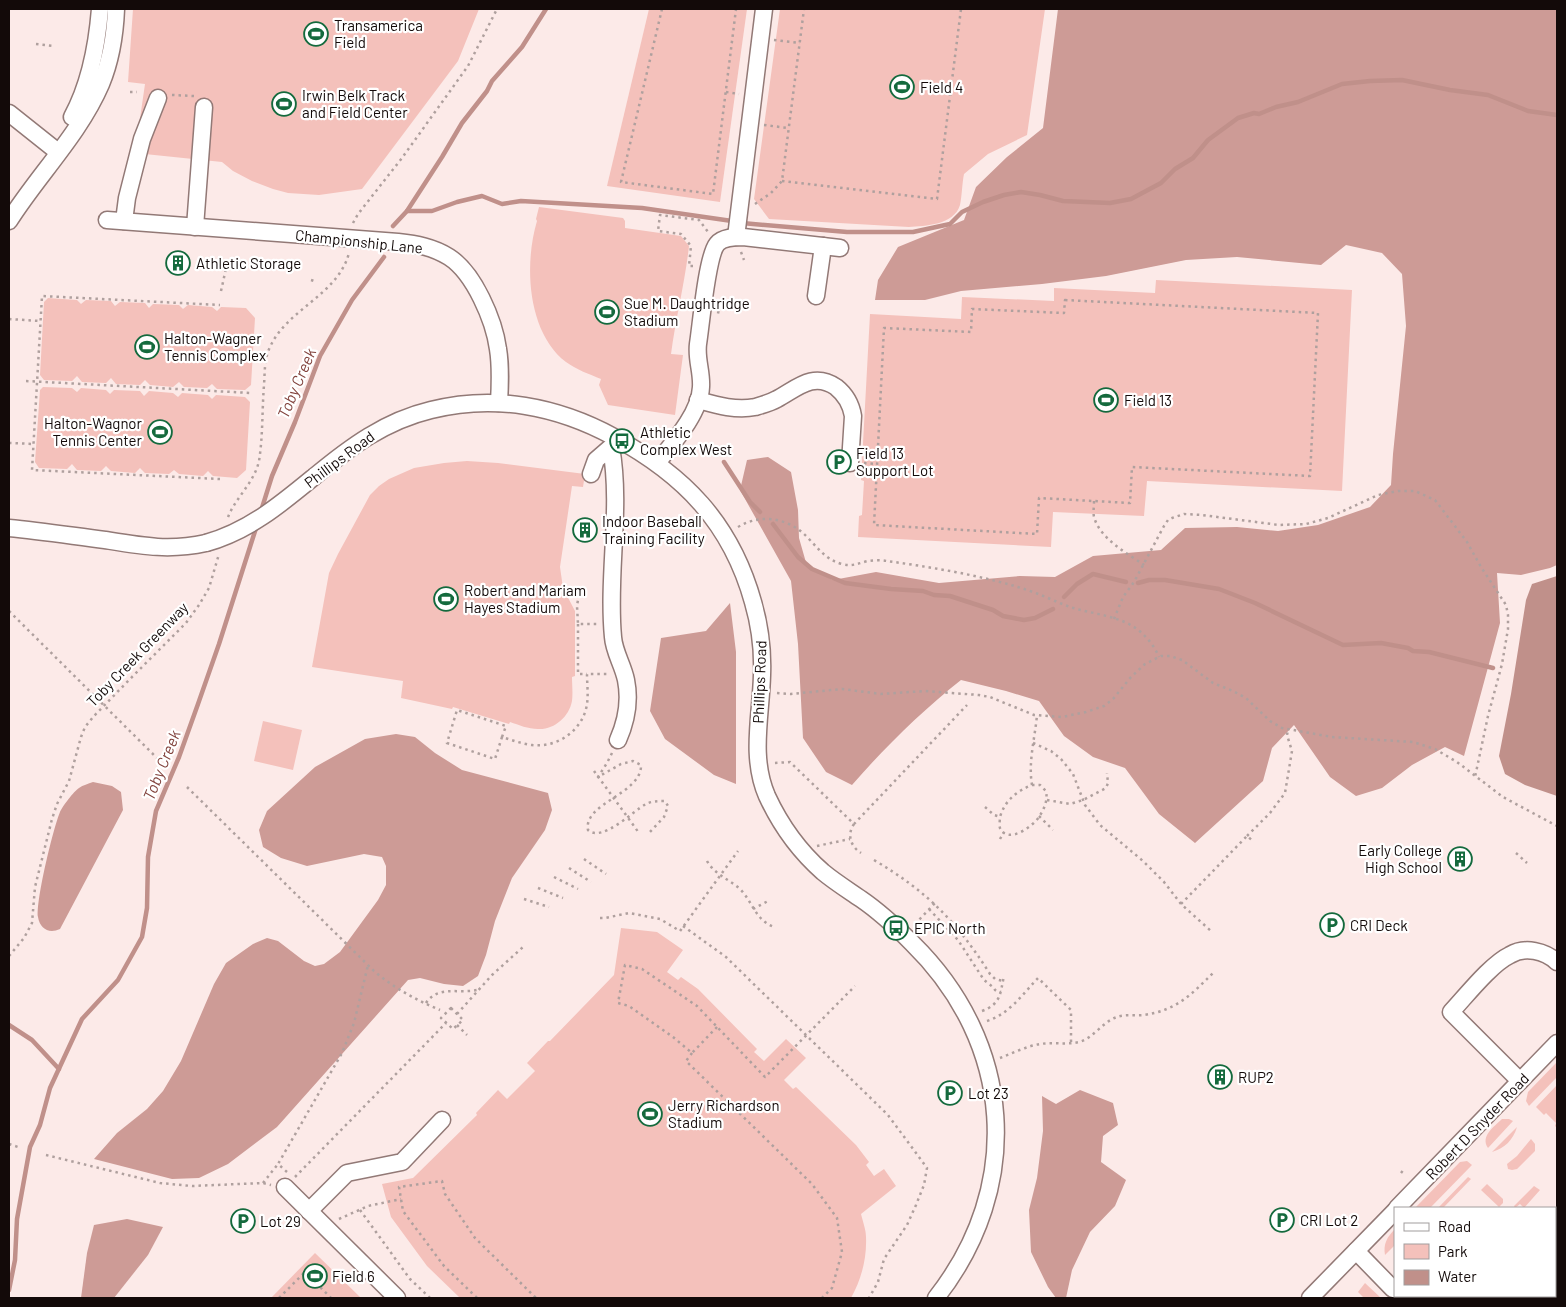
<svg xmlns="http://www.w3.org/2000/svg" width="1566" height="1307" font-family="Barlow,sans-serif">
	<style>
		.green { fill: #f4c1bb }
		.forest { fill: #cd9b96 }
		.water { fill: #c0908a }
		.lines { fill: none; stroke-linecap: round; stroke-linejoin: round }
		.stream { stroke: #c0908a; stroke-width: 4.5 }
		.minor-casing { stroke: #927976; stroke-width: 19 }
		.path { stroke: #afa09e; stroke-width: 2.5; stroke-dasharray: 2.5 4; stroke-linecap: butt }
		.minor { stroke: #fff; stroke-width: 16 }
		.minor-bridge-casing { stroke: #927976; stroke-width: 19; stroke-linecap: butt }
		.minor-bridge { stroke: #fff; stroke-width: 16 }
		.labels { text-anchor: middle; dominant-baseline: central; stroke-width: 4.5; stroke-linejoin: round; paint-order: stroke }
		.poi-label { font-size: 15px; fill: #130a09; stroke: #fff; text-anchor: start }
		.street-label { font-size: 15px; fill: #130a09; stroke: #fff }
		.water-label { font-size: 16px; font-style: italic; fill: #82423c; stroke: #fff }
	</style>
	<rect width="100%" height="100%" fill="#fceae8"/>
	<!-- green -->
	<g class="green">
		<polygon points="133,9 479,9 458,61 362,189 319,195 288,193 273,189 252,181 233,171 222,162 135,153 145,84 128,82"/>
		<polygon points="649,9 747,9 720,202 607,186"/>
		<path d="M780,9H1045L1027,135L988,154L964,174C962,184 962,196 960,205C954,225 925,226 909,227L769,219L754,199Z"/>
		<path d="M539,207L623,218L625,221V228L681,236L689,246C685,282 676,317 671,354L683,355L675,415L608,405L599,385L601,379C589,374 577,370 566,362C527,332 524,264 537,221L536,219Z"/>
		<polygon points="1156,280 1352,290 1342,491 1147,481 1144,516 1053,512 1051,547 858,537 859,516 862,515 864,481 861,480 870,314 961,319 962,297 1054,301 1054,288 1155,293"/>
		<polygon points="48,298 77,300 81,304 86,300 111,301 115,306 120,302 145,303 149,308 153,304 179,305 183,309 188,305 212,307 217,311 221,307 246,308 255,318 251,385 245,390 217,389 212,384 207,388 184,387 179,382 173,387 150,385 145,380 140,385 116,384 111,378 106,383 82,382 77,376 72,381 44,380 40,375 44,302"/>
		<polygon points="43,387 72,388 77,392 81,388 106,390 110,394 114,390 140,391 144,396 149,391 173,393 178,397 182,393 208,395 212,399 216,395 245,397 250,402 246,470 237,478 213,476 208,471 203,476 179,474 174,470 169,474 145,473 140,468 135,473 111,471 106,466 101,471 77,470 72,464 67,469 39,468 35,462 40,390"/>
		<path d="M467,461L498,463L585,474L583,487L572,486L560,567L563,588L575,611V676L572,677C572,684 573,693 572,701C569,717 554,730 538,729C528,729 519,725 510,722L509,724L453,707L452,709L401,698L403,681L312,667L329,573L338,554L370,495L379,486L389,479L414,468L444,463Z"/>
		<polygon points="263,721 302,730 293,770 254,761"/>
		<path d="M621,928L657,932L683,950L667,972L678,980L681,977L698,989L757,1049L754,1052L764,1061L786,1039L806,1058L784,1080L793,1089L796,1087L856,1145L869,1162L866,1165L874,1176L884,1169L896,1186L861,1214C863,1222 866,1230 866,1237C867,1259 861,1280 851,1298H460L427,1266L391,1217L382,1184L413,1178L477,1115L476,1113L498,1090L507,1099L535,1071L527,1063L548,1041H550L614,975Z"/>
		<polygon points="1557,1062 1557,1077 1529,1106 1526,1101 1528,1092"/>
		<polygon points="1557,1085 1557,1128 1555,1126 1556,1123 1546,1113 1544,1115 1536,1107"/>
		<path d="M1502,1119H1509L1513,1121L1488,1148C1480,1136 1494,1127 1502,1119Z"/>
		<path d="M1517,1127C1513,1140 1505,1148 1492,1152Z"/>
		<polygon points="1531,1139 1535,1144 1535,1151 1517,1169 1512,1170 1508,1169 1507,1164 1517,1156"/>
		<polygon points="1467,1161 1472,1165 1430,1208 1415,1208 1460,1162"/>
		<polygon points="1468,1177 1471,1179 1443,1208 1438,1208"/>
		<polygon points="1487,1184 1503,1199 1503,1203 1499,1207 1481,1190"/>
		<polygon points="1534,1186 1540,1190 1524,1208 1520,1204 1515,1208 1514,1206"/>
		<path d="M1395,1229V1245L1385,1255C1383,1244 1387,1237 1395,1229Z"/>
		<polygon points="315,1253 361,1298 271,1298"/>
		<polygon points="1365,1283 1381,1298 1364,1298 1358,1292"/>
	</g>
	<!-- forest -->
	<g class="forest">
		<path d="M1058,9H1557V565L1550,568L1521,575L1497,573L1500,623L1464,756L1445,747L1412,765L1382,788L1356,796L1330,777L1294,725L1272,748L1263,781L1195,843L1159,814L1125,768L1093,757L1064,736L1039,701L1006,691L961,680C922,711 885,747 852,785L826,772L803,738L798,644L791,581L740,490L747,460L768,457L791,472L798,510L799,538L807,566L833,580L876,572L939,583L1020,576L1055,577L1093,556L1161,550L1185,528L1237,527L1278,531L1318,525L1370,507L1391,485L1393,454L1406,326L1402,274L1382,253L1346,245L1321,265L1237,257L1186,260L1106,276L1042,284L961,291L925,300H875L878,280L898,247L964,220L976,187L1007,157L1043,128Z"/>
		<polygon points="730,603 736,652 736,784 714,775 665,739 650,711 661,638 706,631"/>
		<polygon points="396,734 415,737 435,753 462,770 548,793 552,810 545,830 512,878 495,921 486,955 478,976 463,986 444,984 420,978 408,980 277,1127 228,1164 199,1178 172,1179 94,1159 117,1133 147,1109 163,1091 181,1061 214,984 226,963 253,944 267,938 278,941 304,961 315,966 324,964 340,952 378,900 386,885 386,866 382,857 364,854 307,866 281,858 263,847 259,830 267,811 315,767 365,739"/>
		<path d="M93,782L112,786L121,792L123,810L60,929C49,934 40,929 38,917C36,900 53,829 60,812C62,807 74,791 79,788C83,785 88,784 93,782Z"/>
		<polygon points="1080,1090 1113,1103 1118,1125 1103,1136 1101,1162 1126,1180 1115,1206 1090,1232 1072,1270 1066,1298 1056,1298 1048,1287 1031,1252 1029,1210 1037,1178 1043,1131 1042,1096 1056,1104"/>
		<polygon points="127,1219 163,1227 148,1255 114,1298 81,1298 87,1253 94,1225"/>
	</g>
	<!-- water -->
	<polygon class="water" points="1557,576 1557,796 1525,785 1505,774 1499,756 1511,694 1526,600 1532,584"/>
	<g class="lines">
		<!-- stream -->
		<g class="stream">
			<polyline points="407,211 432,211 457,202 482,196 502,204 521,201 642,208 732,221"/>
			<polyline points="742,223 847,232 913,232 950,224 962,212 983,202 1004,195 1021,192 1040,195 1063,201 1110,203 1131,199 1161,183 1175,169 1193,158 1208,140 1238,118 1254,113 1259,114 1276,107 1298,102 1342,84 1370,81 1402,80 1450,90 1488,95 1528,111 1557,115"/>
			<polyline points="393,226 407,211 442,157 462,123 487,91 492,81 522,47 546,9"/>
			<polyline points="724,462 750,502 760,512"/>
			<polyline points="261,511 272,476 295,422 320,356 352,300 384,257"/>
			<polyline points="773,524 798,557 812,569 845,583 891,589 923,591 934,595 950,596 993,610 1003,616 1024,620 1035,618 1053,609"/>
			<polyline points="1138,583 1149,580 1165,580 1219,589 1255,603 1343,645 1381,643 1408,648 1413,651 1429,652 1493,668"/>
			<polyline points="1064,597 1077,584 1093,574 1126,582"/>
			<polyline points="9,1025 32,1040 59,1069"/>
			<polyline points="9,1290 15,1260 17,1219 30,1147 40,1125 50,1088 82,1019 118,980 142,937 147,908 148,857 156,811 179,757 198,704 219,644 257,525"/>
		</g>
		<!-- minor casing -->
		<g class="minor-casing">
			<g id="minor">
				<polyline points="9,113 58,152"/>
				<path d="M72,117C90,84 97,46 100,9"/>
				<path d="M107,220L398,242C416,244 433,247 449,257C474,273 494,320 498,349C501,367 500,385 499,403"/>
				<path d="M9,221C38,175 79,135 101,84C111,60 115,34 116,9"/>
				<polyline points="124,221 127,198 142,139 158,98"/>
				<polyline points="195,227 204,107"/>
				<polyline points="736,237 764,9"/>
				<polyline points="816,296 823,246"/>
				<path d="M698,400C716,405 736,411 755,407C762,405 770,403 777,399C796,389 813,371 836,387C846,395 851,404 853,416L850,463"/>
				<path d="M657,463C673,443 700,413 701,387C702,372 696,359 698,344C701,325 707,256 717,244C723,237 734,237 743,237L840,248"/>
				<path d="M591,474L596,460L611,447C622,509 607,574 613,637C614,652 623,665 626,680C630,700 626,722 618,740"/>
				<path d="M315,476C350,447 385,421 431,410C494,394 557,406 614,437C684,475 731,523 753,602C760,626 763,650 762,675C761,716 750,757 767,796C780,824 799,851 823,872C835,882 848,890 861,899C880,912 896,927 912,943C1014,1043 1024,1186 936,1298"/>
				<path d="M9,528C41,531 73,536 105,540C142,546 169,551 206,543"/>
				<path d="M1520,1081L1451,1012C1466,996 1491,964 1510,955C1525,946 1545,951 1557,962"/>
				<polyline points="285,1187 397,1298"/>
				<polyline points="1397,1208 1557,1043"/>
				<polyline points="309,1211 347,1173 402,1162 442,1120"/>
				<polyline points="1356,1251 1393,1289"/>
				<polyline points="1310,1298 1395,1211"/>
			</g>
		</g>
		<!-- path -->
		<g class="path">
			<polyline points="662,9 621,182 713,194 736,9"/>
			<polyline points="774,40 800,43"/>
			<polyline points="36,44 54,46"/>
			<polyline points="130,92 137,92"/>
			<polyline points="726,92 739,94"/>
			<polyline points="172,95 194,96"/>
			<polyline points="764,125 788,128"/>
			<polyline points="782,181 937,199 961,9"/>
			<polyline points="755,204 771,193 782,181 804,9"/>
			<polyline points="353,223 358,214 402,158 468,66 497,9"/>
			<polyline points="741,252 744,260"/>
			<polyline points="693,266 689,266 691,246 681,234 658,231 660,215 699,220 708,232"/>
			<polyline points="311,280 314,281"/>
			<polyline points="221,291 227,264"/>
			<polygon points="1065,300 1318,313 1310,476 1132,467 1130,503 1039,498 1037,534 874,525 884,328 971,332 972,309 1064,313"/>
			<polyline points="717,312 723,313"/>
			<polyline points="9,319 40,321"/>
			<polyline points="26,381 251,393"/>
			<polyline points="9,443 34,444"/>
			<polyline points="864,463 877,464"/>
			<polyline points="220,479 32,470 42,296 220,305"/>
			<path d="M1094,501C1094,507 1093,512 1094,517C1100,539 1127,553 1144,565"/>
			<path d="M228,517C236,497 254,483 259,461C263,436 262,410 264,385C265,372 264,359 270,347C287,309 338,295 349,253"/>
			<path d="M738,527C761,513 789,518 807,537C818,548 826,560 842,564C852,567 859,563 868,561C874,560 881,560 887,561C930,567 979,575 1021,588C1038,593 1054,601 1070,607C1089,613 1111,615 1129,624C1142,631 1153,643 1159,657"/>
			<polyline points="580,588 577,606 578,624 598,624"/>
			<polyline points="9,611 158,759"/>
			<polyline points="1114,619 1123,597 1134,582 1164,526 1168,520 1172,518 1184,514 1202,515 1279,525 1306,524 1328,518 1378,495 1398,491 1415,491 1435,500 1467,542 1481,567 1506,605 1508,615 1508,629 1502,664 1488,716 1475,777"/>
			<polyline points="578,624 578,674 587,674"/>
			<polyline points="777,693 791,694 842,689 881,694 925,691 979,695 990,697 1034,715 1062,717 1086,712 1104,706 1113,699 1131,677 1145,664 1161,656 1170,656 1182,660 1213,683 1233,691 1246,698 1270,721 1282,728 1332,737 1413,742 1435,749 1457,762 1503,797 1557,826"/>
			<path d="M502,737L506,726L457,710L447,743L495,759L502,737C512,740 522,744 532,745C556,748 580,732 586,709C589,698 587,685 587,674H610"/>
			<polyline points="1033,743 1051,751 1061,759 1073,774 1085,805 1100,825 1143,861 1164,882 1181,904 1211,931"/>
			<path d="M612,753L607,763L598,777L621,764L633,761L641,765C642,794 583,803 588,830C602,843 633,811 646,804C652,801 658,801 665,801L668,806L664,817L649,833"/>
			<polyline points="775,763 790,762 854,824 967,705"/>
			<polyline points="594,771 639,833"/>
			<path d="M1032,785H1040L1046,791C1048,801 1044,809 1039,817C1033,826 1008,845 1000,828C999,825 1000,820 1000,817C1005,800 1017,791 1032,785Z"/>
			<path d="M1032,785C1028,762 1035,738 1037,715"/>
			<path d="M187,787L374,971C394,988 416,1000 440,1010"/>
			<polyline points="1047,800 1070,804 1083,800 1106,788 1108,783 1107,773"/>
			<polyline points="985,807 994,815 1001,817"/>
			<polyline points="1039,816 1053,830"/>
			<path d="M854,824C847,834 850,846 861,853"/>
			<polyline points="1247,836 1270,813 1285,793 1292,751 1287,735 1288,730"/>
			<polyline points="1000,839 1004,832"/>
			<polyline points="817,846 850,839"/>
			<polyline points="1516,853 1527,863"/>
			<polyline points="584,859 606,874"/>
			<path d="M874,860C928,892 957,922 990,974L995,979L1003,981"/>
			<path d="M707,861C715,875 729,879 740,889C753,902 755,920 774,927"/>
			<polyline points="569,868 591,882"/>
			<polyline points="554,877 578,889"/>
			<polyline points="538,888 563,898"/>
			<polyline points="524,899 549,907"/>
			<polyline points="1181,904 1247,836 1253,841"/>
			<polyline points="753,909 770,900"/>
			<polyline points="929,909 958,940 984,980 994,988 995,990 1001,992"/>
			<polyline points="600,918 605,918 629,913 660,919 680,931 738,851"/>
			<polyline points="915,924 936,902"/>
			<polyline points="683,926 726,957 888,1115 927,1168 924,1185 916,1205 907,1225 884,1259 878,1282 869,1298"/>
			<polyline points="9,956 24,938 32,923 35,887 52,819 57,804 69,781 81,737 85,727 94,716 130,679 186,623 199,605 209,588 219,554"/>
			<path d="M426,1003C438,985 458,994 477,990"/>
			<polygon points="451,1008 463,1020 453,1029 441,1018"/>
			<path d="M982,1011C1001,1004 1000,994 1004,976"/>
			<polyline points="457,1014 492,975 523,947"/>
			<path d="M987,1021C1009,1014 1022,995 1038,978L1071,1010V1043"/>
			<polyline points="457,1025 467,1035"/>
			<polyline points="717,1027 692,1053 673,1037 629,1006 618,1003 625,965 642,969 697,1006 765,1077 855,986"/>
			<polyline points="692,1053 686,1061 812,1184 837,1218 842,1252 832,1288 822,1298"/>
			<path d="M1000,1058C1013,1053 1027,1046 1040,1044C1053,1042 1066,1045 1079,1042C1094,1038 1102,1022 1117,1017C1125,1014 1135,1016 1144,1015C1177,1010 1191,995 1214,972"/>
			<polyline points="9,1144 18,1147"/>
			<polyline points="46,1155 160,1183 192,1186 263,1183 271,1185"/>
			<polyline points="287,1172 278,1164 342,1053 354,1023 368,965"/>
			<polyline points="1401,1173 1405,1168"/>
			<polyline points="295,1177 446,1023"/>
			<polyline points="263,1183 278,1164"/>
			<polyline points="360,1210 410,1279 430,1298"/>
			<polyline points="339,1219 368,1206 401,1199"/>
			<polyline points="1422,1296 1423,1296"/>
			<polyline points="279,1298 305,1272 331,1298"/>
			<polyline points="477,1298 444,1266 403,1211 399,1187 442,1181 445,1194 475,1238 536,1298"/>
		</g>
		<!-- minor -->
		<use href="#minor" class="minor"/>
		<!-- minor-bridge casing -->
		<g class="minor-bridge-casing">
			<path id="minor-bridge" d="M206,543C249,531 281,504 315,476"/>
		</g>
		<!-- minor-bridge -->
		<use href="#minor-bridge" class="minor-bridge"/>
	</g>
	<!-- icons -->
	<defs>
		<g id="stadium-ring" transform="scale(1.25)"><circle r="9.5" fill="#fff" stroke="#146a3d" stroke-width="1.5"/><path d="M0-5a6.5 5 0 1 0 0 10a6.5 5 0 1 0 0-10ZM-3.5-1.8h7v3.6h-7Z" fill="#146a3d"/></g>
		<g id="building-ring" transform="scale(1.25)"><circle r="9.5" fill="#fff" stroke="#146a3d" stroke-width="1.5"/><path d="M-4-6H4V6H1V3H-1V6H-4ZM-2.5-4.3h1.7v1.8h-1.7ZM.8-4.3h1.7v1.8H.8ZM-2.5-1h1.7V.8h-1.7ZM.8-1h1.7V.8H.8Z" fill="#146a3d"/></g>
		<g id="bus-ring" transform="scale(1.25)"><circle r="9.5" fill="#fff" stroke="#146a3d" stroke-width="1.5"/><path d="M-5-6H5V4H4V6H2V4H-2V6H-4V4H-5ZM-3.5-4V0h7V-4ZM-3.5 1.2v1.5H-2V1.2ZM2 1.2v1.5H3.5V1.2Z" fill="#146a3d"/></g>
		<g id="parking-ring" transform="scale(1.25)"><circle r="9.5" fill="#fff" stroke="#146a3d" stroke-width="1.5"/><path d="M-3.5-5.5H1a3.5 3.5 0 0 1 0 7H-1V5.5H-3.5ZM-1-3.4V-.6H.8a1.4 1.4 0 0 0 0-2.8Z" fill="#146a3d"/></g>
	</defs>
	<g fill-rule="evenodd">
		<use href="#stadium-ring" x="316" y="34"/>
		<use href="#stadium-ring" x="902" y="87"/>
		<use href="#stadium-ring" x="284" y="104"/>
		<use href="#building-ring" x="178" y="263"/>
		<use href="#stadium-ring" x="607" y="312"/>
		<use href="#stadium-ring" x="147" y="347"/>
		<use href="#stadium-ring" x="1106" y="400"/>
		<use href="#stadium-ring" x="160" y="432"/>
		<use href="#bus-ring" x="622" y="441"/>
		<use href="#parking-ring" x="839" y="462"/>
		<use href="#building-ring" x="585" y="530"/>
		<use href="#stadium-ring" x="446" y="599"/>
		<use href="#building-ring" x="1460" y="859"/>
		<use href="#parking-ring" x="1332" y="925"/>
		<use href="#bus-ring" x="896" y="928"/>
		<use href="#building-ring" x="1220" y="1077"/>
		<use href="#parking-ring" x="950" y="1093"/>
		<use href="#stadium-ring" x="650" y="1114"/>
		<use href="#parking-ring" x="1282" y="1220"/>
		<use href="#parking-ring" x="243" y="1221"/>
		<use href="#stadium-ring" x="315" y="1276"/>
	</g>
	<g class="labels">
		<!-- poi labels -->
		<g class="poi-label">
			<text x="334" y="25">Transamerica<tspan x="334" dy="17">Field</tspan></text>
			<text x="920" y="87">Field 4</text>
			<text x="302" y="95">Irwin Belk Track<tspan x="302" dy="17">and Field Center</tspan></text>
			<text x="196" y="263">Athletic Storage</text>
			<text x="624" y="303">Sue M. Daughtridge<tspan x="624" dy="17">Stadium</tspan></text>
			<text x="164" y="338">Halton-Wagner<tspan x="164" dy="17">Tennis Complex</tspan></text>
			<text x="1124" y="400">Field 13</text>
			<text x="142" y="423" text-anchor="end">Halton-Wagnor<tspan x="142" dy="17">Tennis Center</tspan></text>
			<text x="640" y="432">Athletic<tspan x="640" dy="17">Complex West</tspan></text>
			<text x="856" y="453">Field 13<tspan x="856" dy="17">Support Lot</tspan></text>
			<text x="602" y="521">Indoor Baseball<tspan x="602" dy="17">Training Facility</tspan></text>
			<text x="464" y="590">Robert and Mariam<tspan x="464" dy="17">Hayes Stadium</tspan></text>
			<text x="1442" y="850" text-anchor="end">Early College<tspan x="1442" dy="17">High School</tspan></text>
			<text x="1350" y="925">CRI Deck</text>
			<text x="914" y="928">EPIC North</text>
			<text x="1238" y="1077">RUP2</text>
			<text x="968" y="1093">Lot 23</text>
			<text x="668" y="1105">Jerry Richardson<tspan x="668" dy="17">Stadium</tspan></text>
			<text x="1300" y="1220">CRI Lot 2</text>
			<text x="260" y="1221">Lot 29</text>
			<text x="332" y="1276">Field 6</text>
		</g>
		<!-- street labels -->
		<g class="street-label">
			<text transform="translate(359 241) rotate(6)">Championship Lane</text>
			<text transform="translate(339 459) rotate(-37)">Phillips Road</text>
			<text transform="translate(137 654) rotate(-46)">Toby Creek Greenway</text>
			<text transform="translate(759 682) rotate(-88)">Phillips Road</text>
			<text transform="translate(1477 1126) rotate(-46)">Robert D Snyder Road</text>
		</g>
		<!-- water labels -->
		<g class="water-label">
			<text transform="translate(296 383) rotate(-67)">Toby Creek</text>
			<text transform="translate(161 765) rotate(-68)">Toby Creek</text>
		</g>
	</g>
	<!-- border -->
	<rect width="1566" height="1307" fill="none" stroke="#130a09" stroke-width="20"/>
	<!-- legend -->
	<rect x="1394" y="1207" width="162" height="90" fill="#ffffff" stroke="#a19d9d"/>
	<rect x="1404" y="1223" width="25" height="8" fill="#ffffff" stroke="#a19d9d"/>
	<text x="1438" y="1232" font-size="15" fill="#130a09">Road</text>
	<rect x="1404" y="1244" width="25" height="15" fill="#f4c1bb" stroke="#a19d9d"/>
	<text x="1438" y="1257" font-size="15" fill="#130a09">Park</text>
	<rect x="1404" y="1270" width="25" height="15" fill="#c0908a" stroke="#a19d9d"/>
	<text x="1438" y="1282" font-size="15" fill="#130a09">Water</text>
</svg>
